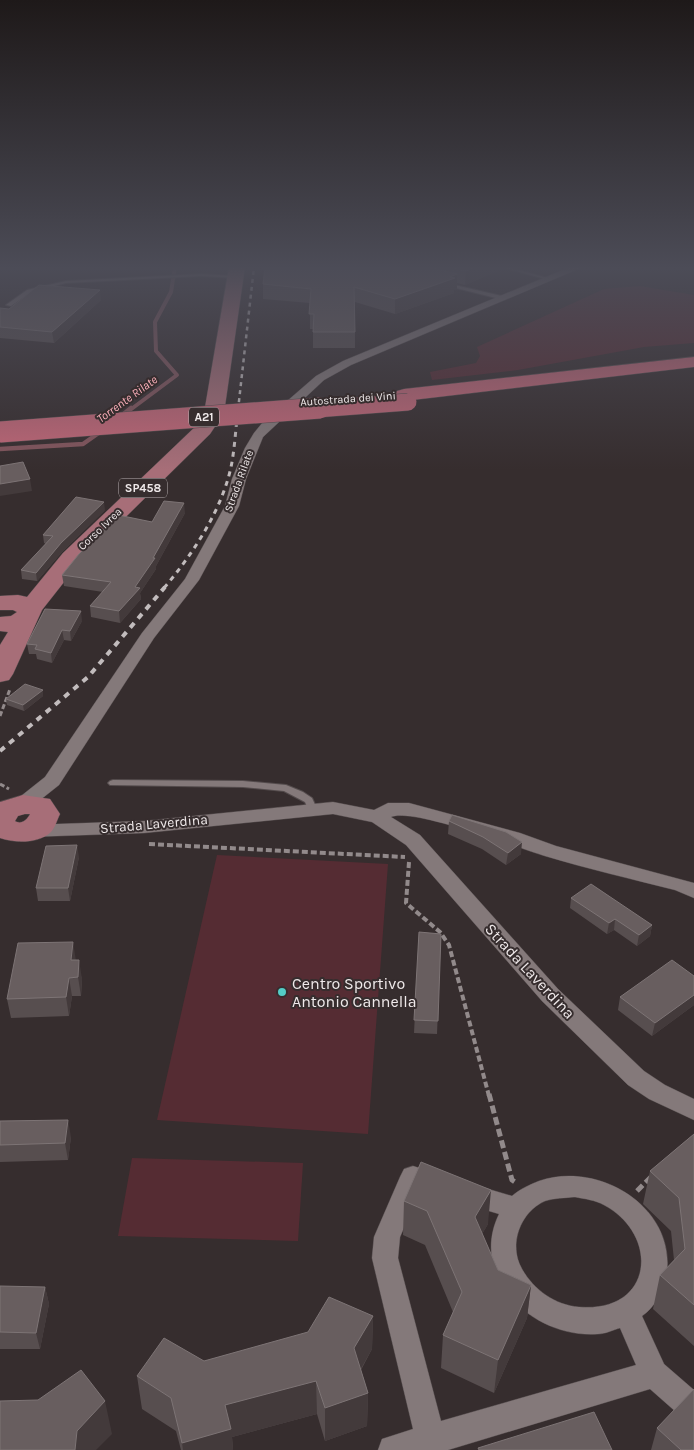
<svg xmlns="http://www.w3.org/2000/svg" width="694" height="1450" font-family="Karla,sans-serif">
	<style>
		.green { fill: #552c33 }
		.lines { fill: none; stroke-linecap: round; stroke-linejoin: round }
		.stream-far1 { stroke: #82555c; stroke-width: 4 }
		.stream { stroke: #82555c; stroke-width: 4.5 }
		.lane-casing { stroke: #544c4d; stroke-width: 2 }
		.street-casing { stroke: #544c4d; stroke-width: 1 }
		.primary-casing { stroke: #544c4d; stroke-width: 1 }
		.highway-casing { stroke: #544c4d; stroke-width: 1 }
		.path-far2 { stroke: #928a8b; stroke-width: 3; stroke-dasharray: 5 2.5; stroke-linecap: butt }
		.path-far1 { stroke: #928a8b; stroke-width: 4; stroke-dasharray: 6 3; stroke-linecap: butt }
		.path { stroke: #928a8b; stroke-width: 5; stroke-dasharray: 8 4; stroke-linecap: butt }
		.lane { fill: #84797a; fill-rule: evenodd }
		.street { fill: #84797a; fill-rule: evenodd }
		.primary { fill: #a76e78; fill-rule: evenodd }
		.highway { fill: #bf6676; fill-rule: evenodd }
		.rail-far2 { stroke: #c2bcbd; stroke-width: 2.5; stroke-dasharray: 4 4; stroke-linecap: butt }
		.rail-far1 { stroke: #c2bcbd; stroke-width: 3; stroke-dasharray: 5 5; stroke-linecap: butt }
		.rail { stroke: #c2bcbd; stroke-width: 4; stroke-dasharray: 6 6; stroke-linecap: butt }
		.highway-bridge-far1-casing { stroke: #544c4d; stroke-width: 18; stroke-linecap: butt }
		.highway-bridge-casing { stroke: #544c4d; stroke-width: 22; stroke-linecap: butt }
		.highway-bridge-far1 { stroke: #bf6676; stroke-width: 17 }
		.highway-bridge { stroke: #bf6676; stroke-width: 21 }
		.wall { fill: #574e4f }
		.shaded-wall { fill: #433a3b }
		.building { fill: #685e5f; stroke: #7d7475 }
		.poi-dot { fill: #54cdc6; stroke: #362d2e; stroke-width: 2 }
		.labels { text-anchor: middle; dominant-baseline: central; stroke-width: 4; stroke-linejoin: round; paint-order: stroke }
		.far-street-label { font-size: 11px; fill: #efe9ea; stroke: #362d2e }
		.far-water-label { font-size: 12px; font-style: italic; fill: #feb1bc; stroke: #362d2e }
		.shield { fill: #362d2e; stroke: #b8b1b2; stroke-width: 1 }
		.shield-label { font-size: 12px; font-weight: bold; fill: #efe9ea }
		.street-label { font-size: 14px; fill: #efe9ea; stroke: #362d2e }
		.near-street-label { font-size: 16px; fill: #efe9ea; stroke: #362d2e }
		.near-poi-label { font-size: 16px; fill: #efe9ea; stroke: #362d2e; text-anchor: start }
	</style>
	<rect width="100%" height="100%" fill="#362d2e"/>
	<!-- green -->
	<g class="green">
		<polygon points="596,267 694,267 590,270"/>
		<polygon points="640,286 694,295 694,343 644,347 518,370 432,380 430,372 476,363 480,356 477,347 604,289"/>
		<polygon points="217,855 388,864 368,1134 157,1120"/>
		<polygon points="132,1158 303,1163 298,1241 118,1236"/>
	</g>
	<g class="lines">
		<!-- stream-far1 -->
		<polyline class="stream-far1" points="130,410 177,375 156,351 155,322 171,292 175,267"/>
		<!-- stream -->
		<g class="stream">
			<polyline points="121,416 131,408"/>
			<polyline points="0,449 83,444 100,432"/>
		</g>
		<!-- lane casing -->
		<g class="lane-casing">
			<g id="lane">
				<polygon points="501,267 508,267 551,279 549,280"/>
				<polygon points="201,274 236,276 238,277 236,278 201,276 66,283 31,292 11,306 6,305 27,290 66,281"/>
				<polygon points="446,283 506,297 507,298 504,300 444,285 444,284"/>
				<polygon points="113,780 243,781 286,785 303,792 312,798 317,809 312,812 309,811 305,802 284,791 243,787 110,785 108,783 110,781"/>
			</g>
		</g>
		<!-- street casing -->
		<g class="street-casing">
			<g id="street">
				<polygon points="570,267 583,267 351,365 324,380 263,437 246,479 239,506 199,580 154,638 59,785 30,808 23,810 16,808 14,804 16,800 45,777 142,633 185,579 225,506 232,479 245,448 254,433 263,422 316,376 343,361"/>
				<path d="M333,802L374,810L388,803H409L520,833L556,846L694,883V898L675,890C632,879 588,869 545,856C518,848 412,807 391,817L420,835L558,989L644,1071L665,1085L694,1099V1120L649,1099L628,1085L542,1001L406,845L372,822L333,814L144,833L28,837L21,835L18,831L21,827L28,825L144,821Z"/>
				<path d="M413,1166L445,1176L449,1184L445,1192L436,1195L420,1190L400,1237L398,1258L441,1421L636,1365L620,1328C613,1330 605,1334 598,1334C534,1339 468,1278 499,1214L459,1202L455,1194L459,1186L468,1183L512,1196C520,1189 529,1185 539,1181C600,1160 679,1209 666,1278C663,1292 654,1308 642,1316L664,1364L694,1390V1423L684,1419L650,1389L448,1450H378L382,1439L413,1429L372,1258L374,1237L400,1177L404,1169ZM575,1197C585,1199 595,1200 604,1205C660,1235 654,1313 579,1307C555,1305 534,1290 522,1269C508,1245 520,1212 545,1201C554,1198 565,1198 575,1197Z"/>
			</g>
		</g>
		<!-- primary casing -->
		<g class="primary-casing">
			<g id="primary">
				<polygon points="229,267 245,267 224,413 210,434 79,563 42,610 13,674 9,680 0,682 0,645 8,632 0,631 0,617 11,616 17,612 13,610 0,610 0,596 18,595 27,597 63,553 196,426 204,413"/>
				<path d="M23,795L50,799L60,814C57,820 55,828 51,832C38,844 15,843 0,838V802ZM25,814H30C27,820 21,825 15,821L18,816Z"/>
			</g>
		</g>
		<!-- highway casing -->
		<g class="highway-casing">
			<polygon id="highway" points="694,357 694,367 404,401 397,399 395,395 397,391 404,389"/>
		</g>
		<!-- path-far2 -->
		<g class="path-far2">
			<polyline points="0,716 10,689"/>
			<polyline points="0,784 9,789"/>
		</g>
		<!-- path-far1 -->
		<g class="path-far1">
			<polyline points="149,844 405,857"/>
			<polyline points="409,862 406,903 440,932 449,945 489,1096"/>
		</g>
		<!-- path -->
		<g class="path">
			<polyline points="489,1094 512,1180 515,1182"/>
			<polyline points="637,1191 651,1177"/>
		</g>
		<!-- lane -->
		<use href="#lane" class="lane"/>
		<!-- street -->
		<use href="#street" class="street"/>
		<!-- primary -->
		<use href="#primary" class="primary"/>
		<!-- highway -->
		<use href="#highway" class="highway"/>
		<!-- rail-far2 -->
		<polyline class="rail-far2" points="238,410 254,267"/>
		<!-- rail-far1 -->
		<path class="rail-far1" d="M164,588C193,554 224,507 232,462C235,444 236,426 238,408"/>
		<!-- rail -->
		<polyline class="rail" points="0,751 88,677 165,587"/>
		<!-- highway-bridge-far1 casing -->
		<g class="highway-bridge-far1-casing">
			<polyline id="highway-bridge-far1" points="303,410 408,402"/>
		</g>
		<!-- highway-bridge casing -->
		<g class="highway-bridge-casing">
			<polyline id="highway-bridge" points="0,432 320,408"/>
		</g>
		<!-- highway-bridge-far1 -->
		<use href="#highway-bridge-far1" class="highway-bridge-far1"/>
		<!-- highway-bridge -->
		<use href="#highway-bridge" class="highway-bridge"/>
	</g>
	<!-- wall -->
	<g class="wall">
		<polygon points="265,267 503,267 502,269 465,285 457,283 457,289 454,290 454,293 395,314 355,302 355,348 313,348 313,329 310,329 310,303 263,299 263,284"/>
		<polygon points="101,300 54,343 0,338 0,308 9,309"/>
		<polygon points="105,510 62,552 37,581 22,579 21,570 46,544 44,543 43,535"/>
		<polygon points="185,513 156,566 156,569 140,593 141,599 120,623 91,617 90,606 103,592 64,586 62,575 152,522"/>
		<polygon points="82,621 71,641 64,640 52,663 37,659 36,654 29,654 27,644"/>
		<polygon points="43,696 24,711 7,705 6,699"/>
		<polygon points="449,821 521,854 506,865 482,849 448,834"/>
		<polygon points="79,857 70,901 38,901 36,888"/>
		<polygon points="571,898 652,925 650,936 637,946 614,930 607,934 570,908"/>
		<polygon points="419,932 441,934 437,1034 414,1033"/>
		<polygon points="76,960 82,979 81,996 72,996 69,1016 11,1018 7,999"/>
		<polygon points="694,976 694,1005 652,1036 618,1010 620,997"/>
		<polygon points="0,1121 71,1137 68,1160 0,1162"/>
		<polygon points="694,1134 694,1346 653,1309 660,1275 674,1260 671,1231 643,1204 650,1171"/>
		<polygon points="404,1201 488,1224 482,1234 498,1270 531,1285 527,1318 494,1393 441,1368 443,1335 453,1312 425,1245 403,1235"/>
		<polygon points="0,1286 45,1287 49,1304 40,1349 0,1349"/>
		<polygon points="373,1316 372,1349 361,1370 368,1393 367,1426 325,1441 317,1414 232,1437 233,1450 181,1450 176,1431 142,1409 137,1376 204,1361"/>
		<polygon points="657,1428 694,1450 651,1450"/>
	</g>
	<!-- shaded-wall -->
	<g class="shaded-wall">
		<polygon points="475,267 503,267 502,269 465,285 466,271"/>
		<polygon points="457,274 457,289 454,290 454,293 395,314 395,299"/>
		<polygon points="100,290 101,300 54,343 52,332"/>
		<polygon points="30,479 32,491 0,496 0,484"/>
		<polygon points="104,502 105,510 62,552 37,581 36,573 61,543"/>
		<polygon points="184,503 185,513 156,566 156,569 140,593 141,599 120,623 119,611 135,587 153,558"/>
		<polygon points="81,611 82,621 71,641 70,631"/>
		<polygon points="62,630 64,640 52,663 51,653"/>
		<polygon points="43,690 43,696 24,711 23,705"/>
		<polygon points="522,842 521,854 506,865 508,853"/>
		<polygon points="77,845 79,857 70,901 68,888"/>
		<polygon points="615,919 614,930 607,934 609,923"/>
		<polygon points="652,925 650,936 637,946 639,935"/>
		<polygon points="73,942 76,961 74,979 71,960"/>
		<polygon points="79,960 82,979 81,996 78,977"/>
		<polygon points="69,978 72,996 69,1016 66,997"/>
		<polygon points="694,995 694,1005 652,1036 655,1023"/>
		<polygon points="68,1120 71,1137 68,1160 65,1143"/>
		<polygon points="491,1190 488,1224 472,1251 475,1217"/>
		<polygon points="531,1285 527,1318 494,1393 498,1360"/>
		<polygon points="45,1287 49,1304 40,1349 36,1333"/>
		<polygon points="373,1316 372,1349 354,1381 354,1348"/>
		<polygon points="316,1381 317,1414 232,1437 233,1450 183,1450 182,1443 225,1405"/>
		<polygon points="368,1393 367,1426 325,1441 325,1408"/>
		<polygon points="105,1401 112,1434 96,1450 75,1450 77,1431"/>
	</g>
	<!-- building -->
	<g class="building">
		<polygon points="265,267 429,267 457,274 450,277 455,278 395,299 354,287 355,332 313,332 314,314 309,314 311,289 263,284"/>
		<polygon points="451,267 475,267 466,271"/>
		<polygon points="39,285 100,290 52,332 0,327 0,308 9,309"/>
		<polygon points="23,462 30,479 0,484 0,466"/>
		<polygon points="76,497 104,502 61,543 36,573 21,570 53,536 43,535"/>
		<polygon points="164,501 184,503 153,558 155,558 135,587 140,588 119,611 90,606 111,582 62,575 79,554 118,515 152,522"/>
		<polygon points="45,609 81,611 70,631 62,630 51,653 35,649 37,645 27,644"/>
		<polygon points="25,684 43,690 23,705 6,699"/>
		<polygon points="452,815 506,832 522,842 508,853 483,837 449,821"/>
		<polygon points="77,845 68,888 36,888 46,846"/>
		<polygon points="591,884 652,925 639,935 615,919 609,923 571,898"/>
		<polygon points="419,932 441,934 438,1021 414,1020"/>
		<polygon points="73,942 71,960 79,960 78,977 69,978 66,997 7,999 18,943"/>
		<polygon points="672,960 694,976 694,995 655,1023 620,997"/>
		<polygon points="68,1120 65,1143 0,1145 0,1121"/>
		<polygon points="694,1134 694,1305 660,1275 685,1249 679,1198 650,1171"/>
		<polygon points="421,1162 491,1190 475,1217 498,1270 531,1285 498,1360 443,1335 462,1292 427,1211 404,1201"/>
		<polygon points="0,1286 45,1287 36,1333 0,1332"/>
		<polygon points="329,1297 373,1316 354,1348 368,1393 325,1408 316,1381 225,1405 231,1429 182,1443 171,1398 137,1376 164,1338 204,1361 308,1332"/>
		<polygon points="81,1370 105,1401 77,1431 75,1450 0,1450 0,1401 38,1400"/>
		<polygon points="694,1389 694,1450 681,1450 657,1428"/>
		<polygon points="594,1412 612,1450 479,1450 478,1448"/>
	</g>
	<!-- sky -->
	<linearGradient id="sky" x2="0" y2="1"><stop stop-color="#1e1919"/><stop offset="0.57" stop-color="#4c4c57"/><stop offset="1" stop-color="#4c4c57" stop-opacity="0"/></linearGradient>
	<rect width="694" height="470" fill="url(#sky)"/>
	<!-- markers -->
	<circle class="poi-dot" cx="282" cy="992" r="5"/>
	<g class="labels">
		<!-- far-street labels -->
		<g class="far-street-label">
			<text transform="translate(348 399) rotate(-4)">Autostrada dei Vini</text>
			<text transform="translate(239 481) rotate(-70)">Strada Rilate</text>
			<text transform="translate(100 529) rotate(-44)">Corso Ivrea</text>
		</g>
		<!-- far-water labels -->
		<g class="far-water-label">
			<text transform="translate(127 399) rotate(-36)">Torrente Rilate</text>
		</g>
		<!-- shield labels -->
		<g class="shield">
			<rect x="189" y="407.5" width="30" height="19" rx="4"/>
			<rect x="119" y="478.5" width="48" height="19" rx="4"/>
		</g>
		<g class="shield-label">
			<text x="204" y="417">A21</text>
			<text x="143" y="488">SP458</text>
		</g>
		<!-- street labels -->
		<g class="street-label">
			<text transform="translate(154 824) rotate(-5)">Strada Laverdina</text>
		</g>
		<!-- near-street labels -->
		<g class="near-street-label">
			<text transform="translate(530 971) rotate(47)">Strada Laverdina</text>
		</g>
		<!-- near-poi labels -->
		<g class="near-poi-label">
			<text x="292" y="983">Centro Sportivo<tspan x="292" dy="18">Antonio Cannella</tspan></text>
		</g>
	</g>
</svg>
